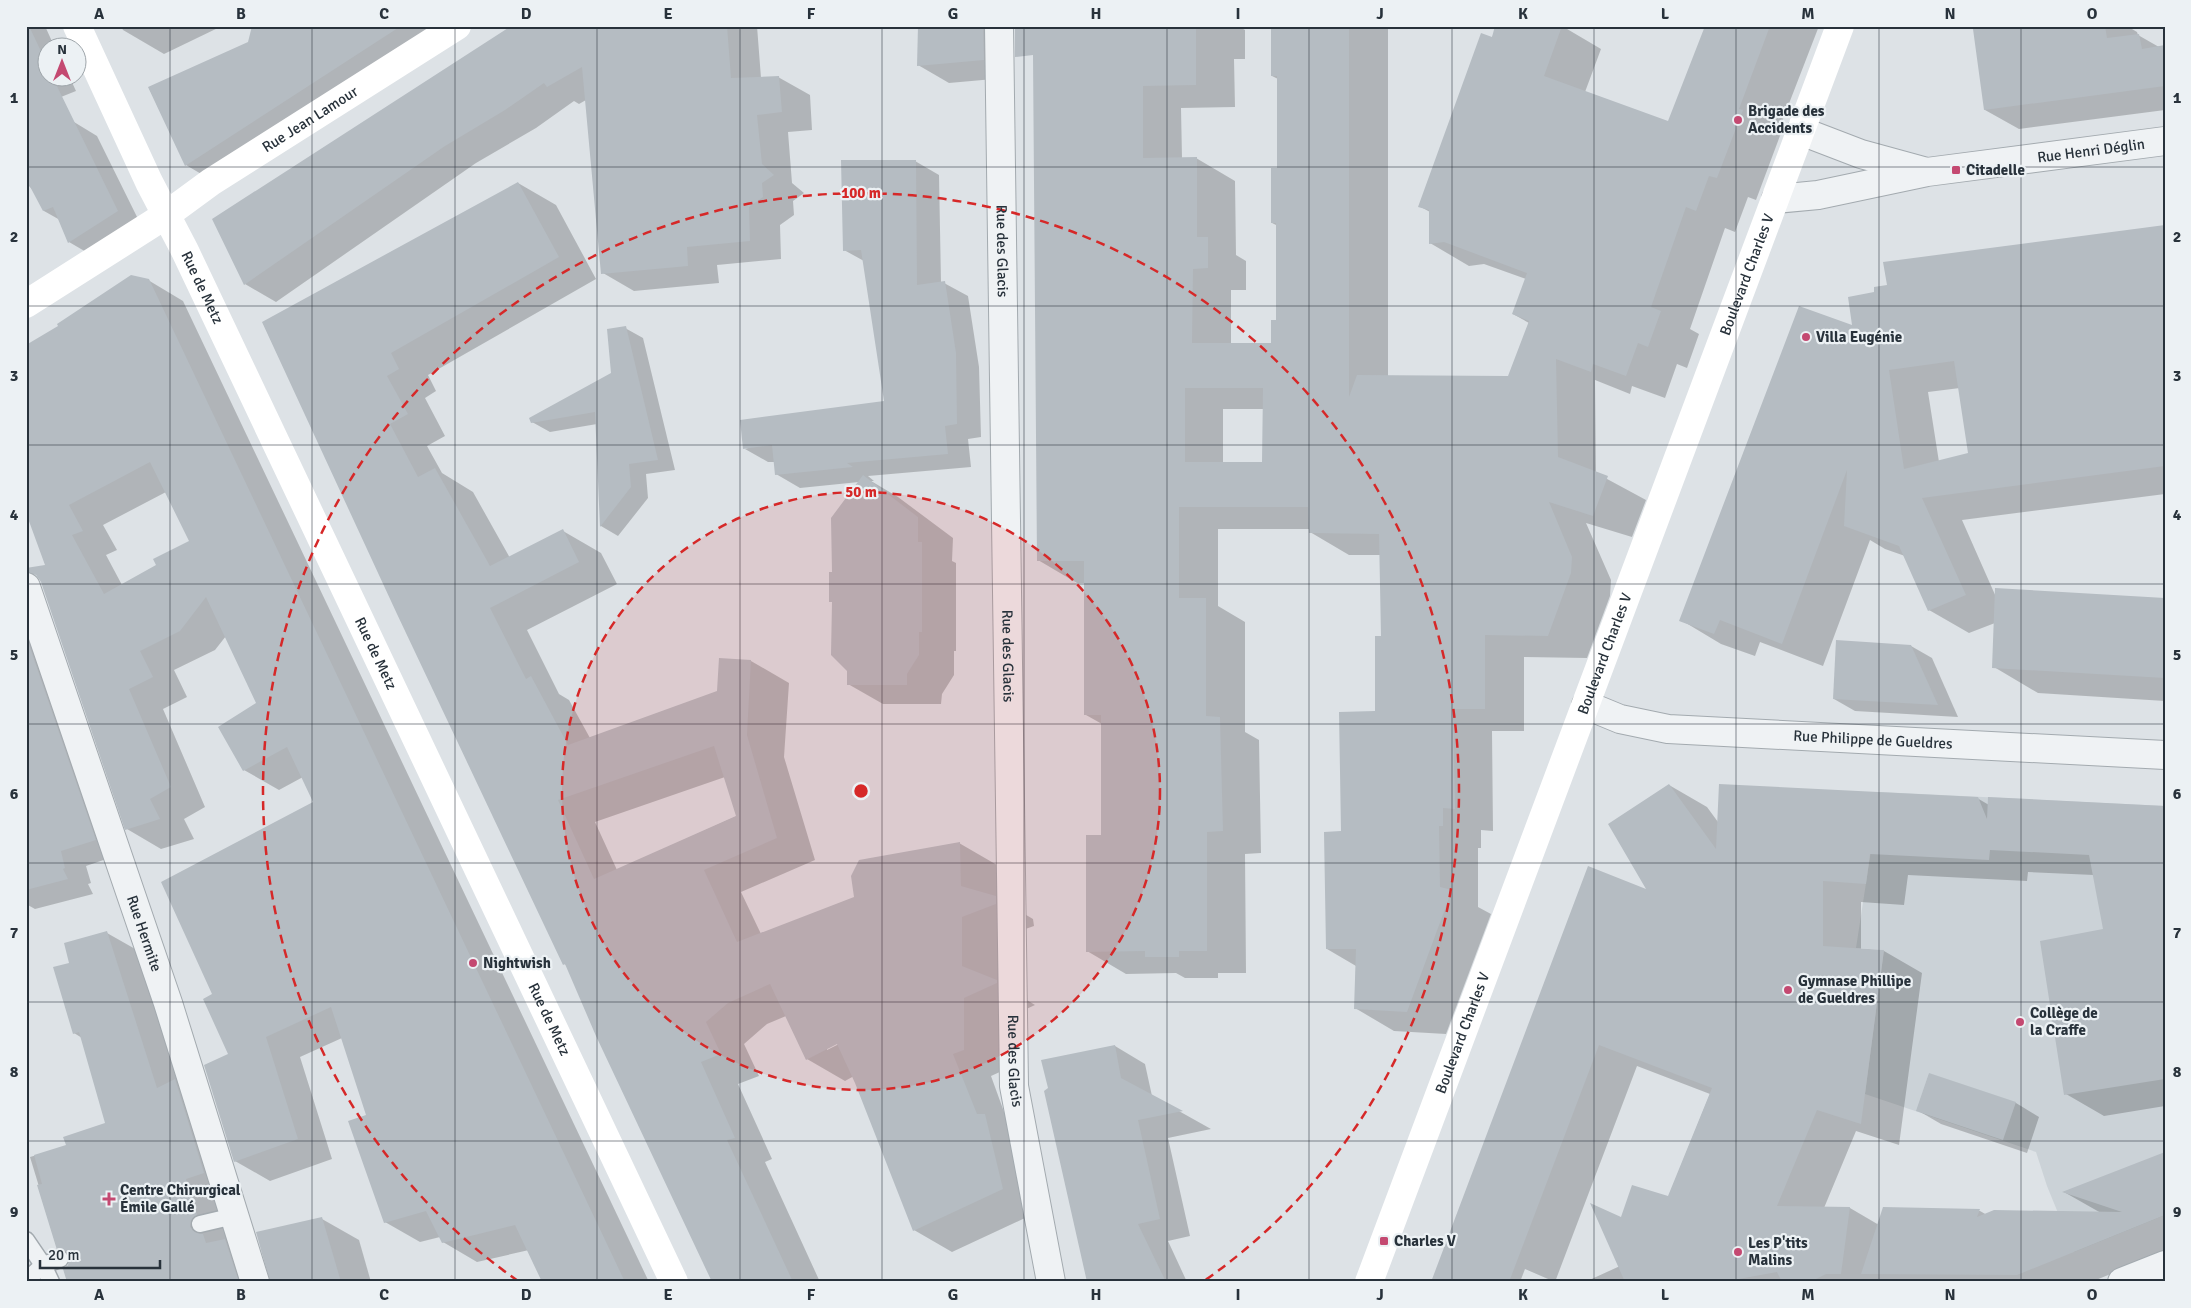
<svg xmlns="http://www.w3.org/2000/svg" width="2191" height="1308" font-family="Signika,sans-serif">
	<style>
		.built { fill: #cbd2d7 }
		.shadow { fill: #0003; fill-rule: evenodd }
		.building { fill: #b5bcc2; fill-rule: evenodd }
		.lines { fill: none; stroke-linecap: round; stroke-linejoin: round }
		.lane-casing { stroke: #a3aaaf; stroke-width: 19 }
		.street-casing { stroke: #a3aaaf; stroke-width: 30 }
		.lane { stroke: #eff2f4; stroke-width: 16 }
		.street { stroke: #eff2f4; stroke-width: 28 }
		.secondary { stroke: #fff; stroke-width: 28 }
		.grid { fill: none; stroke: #28323b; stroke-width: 1; stroke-opacity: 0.55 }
		.ring { fill: none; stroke: #d62828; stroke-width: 2.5; stroke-dasharray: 9 6 }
		.poi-dot { fill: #c44971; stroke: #ecf1f4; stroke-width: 2 }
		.labels { text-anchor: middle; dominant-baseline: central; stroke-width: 4.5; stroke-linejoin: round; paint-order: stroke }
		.poi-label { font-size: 15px; font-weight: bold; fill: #28323b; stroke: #ecf1f4; text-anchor: start }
		.street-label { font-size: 15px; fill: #28323b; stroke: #ecf1f4 }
		.centre { fill: #d62828; stroke: #ecf1f4; stroke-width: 2.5 }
		.ring-label { font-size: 15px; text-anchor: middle; font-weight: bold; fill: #d62828; stroke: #ecf1f4; stroke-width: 4.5; stroke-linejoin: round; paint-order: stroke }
		.neatline { fill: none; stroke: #28323b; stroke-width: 2 }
		.grid-label { font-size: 16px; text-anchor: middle; font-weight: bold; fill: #28323b }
	</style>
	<rect width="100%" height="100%" fill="#dde2e6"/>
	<!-- built -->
	<polygon class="built" points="1880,792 2165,806 2165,1215 2074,1252 2047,1186 2036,1152 1865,1094 1884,950 1856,948"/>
	<!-- shadow -->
	<g class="shadow">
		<polygon points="26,26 45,26 55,48 48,48 48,78 70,78 76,91 26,111"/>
		<polygon points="121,26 222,26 164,54 123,30"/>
		<polygon points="254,26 453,26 213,181 186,165 149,88 241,69"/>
		<polygon points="514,26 757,26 761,78 778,77 810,95 812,130 788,132 792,183 804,193 793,201 794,215 780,225 781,259 717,265 719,283 634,291 603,273 586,100 579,104 574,101 536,128 476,163 276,302 245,284"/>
		<polygon points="920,26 1004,26 1005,78 949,83 918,65"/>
		<path d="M1034,26H1238L1245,30V59H1234L1235,107L1181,108L1182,158H1196L1235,181L1236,255L1246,261V290H1231V344H1272L1278,321V226L1272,223L1278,169V79L1272,76V26H1388V376L1509,377L1529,323L1513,314L1526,279L1484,264L1469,266L1430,243V212L1419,206L1497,26H1562L1601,49L1585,92L1669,123L1706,26H1819L1778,132L1781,133L1756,200L1748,197L1735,232L1725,228L1690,329L1699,334L1687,368L1677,364L1665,398L1632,386L1630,394L1595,380L1596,473L1646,500L1632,537L1586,523L1611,580L1610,596L1587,658L1524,657V731H1492L1493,831L1481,830V848H1478V907L1491,914L1446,1034L1394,1031L1355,1008L1356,966L1327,949L1342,832L1376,713L1382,637L1381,555H1349L1310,532V529H1218V606L1245,622V732L1259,740L1261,853L1245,854L1246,973H1218V978H1185L1176,973L1126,974L1087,951L1102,836V724L1086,715L1085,583H1077L1038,560ZM1223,409H1264V463H1223Z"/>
		<polygon points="2004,26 2127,26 2137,32 2138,35 2159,47 2165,46 2165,110 2019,129 1985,110"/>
		<polygon points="74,122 97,136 141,225 93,256 69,242 60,220 44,211 34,191 26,183 26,147"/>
		<polygon points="915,161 939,175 941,283 944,283 968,296 979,367 981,437 968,439 971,467 868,476 874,481 871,481 898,497 953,538 952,561 956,563 956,651 954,651 954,675 942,694 941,704 883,704 848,684 848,671 833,574 859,482 800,488 776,474 775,462 768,462 745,449 886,402 864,261 844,250"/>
		<path d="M518,183L556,205L596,279L428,375L436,391L425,398L445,436L427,446L442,473L473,492L510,558L563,531L601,553L617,584L527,630L559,694L569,700L590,738L718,692L720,660L751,661L789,683L784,757L815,860L741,892L761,934L856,898L959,843L997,865L999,899L1033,919L1034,926L1000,938V984L1035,1005L1002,1020V1071L991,1076L1040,1211L952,1252L914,1230L854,1076L845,1081L807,1059L786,1016L767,1024L744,1044L759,1076L738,1084L772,1159L765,1162L820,1282H713L567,965L564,964L263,323ZM725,777L737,816L617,870L595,822ZM842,1040L843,1042L827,1050V1047Z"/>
		<path d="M2165,226V494L1962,520L1996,597L2165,599V701L2038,693L1994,667L1995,623L1969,633L1929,610L1905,556L1885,549L1870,540L1823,666L1760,642L1755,656L1721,644L1681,620L1853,327ZM1960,388L1970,454L1939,462L1928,392Z"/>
		<path d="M148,280L183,301L649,1282H544L529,1250L477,1262L443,1242L440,1237L420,1242L385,1222L368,1115L342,1038L300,1057L332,1159L270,1181L235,1161L230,1054L214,995L315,802L303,777L279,790L244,770L258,704L226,636L215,650L174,670L187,697L163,709L205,807L184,819L194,839L161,849L127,829L84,677L26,508ZM166,492L190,541L157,566L122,585L106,555L117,550L103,525Z"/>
		<polygon points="625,328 643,338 675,470 646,474 648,498 618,536 601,526 597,424 550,432 532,422 612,374"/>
		<polygon points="26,632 48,693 121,854 86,866 91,883 88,884 93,894 35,909 26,904"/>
		<polygon points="1911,646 1932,658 1958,717 1855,711 1834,699"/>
		<polygon points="1669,785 1707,807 1718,822 1977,798 1989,805 2165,808 2165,1106 2104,1116 2066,1094 2104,930 2094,875 2028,872 2027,881 1908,875 1904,905 1861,902 1861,950 1884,951 1922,973 1899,1145 1856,1131 1824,1208 1850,1208 1879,1225 1884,1209 1980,1211 1987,1215 2101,1213 2064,1192 2165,1154 2165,1252 2091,1282 1585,1282 1620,1266 1622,1218 1668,1198 1710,1094 1637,1066 1555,1282 1525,1269 1520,1282 1432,1282 1649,891"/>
		<polygon points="107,933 144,954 234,1236 227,1242 262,1262 268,1282 68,1282 71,1256 58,1249 30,1157 67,1146 107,1123 82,1038 74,1033 71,964"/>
		<polygon points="1115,1046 1145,1064 1152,1096 1211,1129 1168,1138 1190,1236 1168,1241 1187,1282 1089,1282"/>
		<polygon points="1929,1075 2016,1103 2039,1117 2027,1153 1941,1124 1917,1110"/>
		<polygon points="322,1219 359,1240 371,1282 271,1282"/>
	</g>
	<!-- building -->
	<g class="building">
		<polygon points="26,26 29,26 48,66 48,78 53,78 118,211 68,243 53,207 43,211 26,179"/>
		<polygon points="252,26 401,26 185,166 148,87 248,42"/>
		<polygon points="511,26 727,26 731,78 779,76 782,112 757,115 762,164 774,175 762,183 763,197 749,207 750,241 687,247 688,266 601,274 582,67 547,87 544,83 505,110 445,146 244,285 212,219"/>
		<polygon points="918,26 983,26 984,60 917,66"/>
		<path d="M1015,26H1196V85L1143,86V158L1197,157V237H1208V268L1193,269L1192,343H1271V320H1276V223H1271V168H1277V76H1271V26H1349V397L1357,375L1508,376L1529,321L1512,314L1527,273L1444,242L1429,244V210L1418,207L1481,33L1492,37L1495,26H1562L1544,76L1668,121L1705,26H1770L1739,109L1743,110L1717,178L1709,176L1696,211L1686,207L1651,307L1661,311L1648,347L1638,343L1626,376L1593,364L1591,372L1556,359L1558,457L1608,476L1593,516L1549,502L1572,557L1571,573L1548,636L1485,635V709H1453L1455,809L1443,808V826H1439L1440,887L1452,890L1407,1012L1354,1009L1356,949H1326L1324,832L1341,831L1339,712L1375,711V636H1381L1379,534L1309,533L1308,507H1179V598H1206V716L1220,717L1223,831L1207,832V951H1179V957H1145V951L1086,952V835H1101V715H1084V561H1037L1033,55L1015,57ZM1185,388H1263L1262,462H1185Z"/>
		<polygon points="1995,26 2105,26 2107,38 2139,34 2142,49 2165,45 2165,86 1984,110 1973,29"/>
		<polygon points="841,160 916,160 917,285 945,281 956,353 957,424 945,426 948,454 847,463 853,467 775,475 772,445 743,449 740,420 884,401 861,250 843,251"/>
		<path d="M518,182L559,257L391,353L399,369L387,376L408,414L390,424L418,477L435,468L490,566L563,529L579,562L490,608L526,679L531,676L568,745L717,691L719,658L751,660L747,735L777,838L704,870L737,942L854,897L851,876L859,860L960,842L961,886L996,896V904L962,917V966L997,980V983L964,998V1050L953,1054L977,1114H985L1003,1189L913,1231L855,1083L837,1044L806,1060L770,984L728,1003L706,1022L721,1054L701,1062L735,1138L727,1140L793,1282H712L596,1036L565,964L563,965L397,614L262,322ZM714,746L736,816L594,879L558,800Z"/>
		<path d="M2165,225V466L1922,498L1966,595L1928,611L1899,546L1844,526L1847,470L1782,644L1720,620L1714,634L1679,621L1799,306L1852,325L1848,297L1874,292V287L1887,285L1883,262ZM1954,361L1968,453L1904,469L1889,370Z"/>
		<path d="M131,275L149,279L625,1282H542L515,1225L442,1243L426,1211L384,1223L348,1121L366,1115L331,1007L266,1037L298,1139L234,1162L204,1065L228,1054L203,999L212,994L161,882L313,802L287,747L243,771L218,727L256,703L206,597L180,631L140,651L153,677L129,689L171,787L150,799L160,819L125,830L41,582L36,575L26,572V568L45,565L26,513V345L58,326L57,324ZM150,462L189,541L153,559L156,565L104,594L72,535L83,531L69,505Z"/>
		<polygon points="626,326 658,460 629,464 631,487 600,527 595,412 531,423 529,418 611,373 607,329"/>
		<polygon points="863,475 918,517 918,542 922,542 922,632 919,632 919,655 907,674 907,685 847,685 847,671 831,655 832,602 829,602 829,572 832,572 831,518"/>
		<polygon points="1995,588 2165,598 2165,678 1992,668"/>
		<polygon points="26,636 96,840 61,851 65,868 63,869 68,879 26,890"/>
		<polygon points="1836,640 1911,645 1938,705 1833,699"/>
		<polygon points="1669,784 1716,849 1719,784 1978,797 1987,819 1988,797 2165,806 2165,1079 2064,1095 2040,941 2103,929 2089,855 1990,850 1989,860 1870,854 1866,884 1823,881 1823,946 1884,950 1861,1124 1817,1110 1777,1206 1850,1207 1841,1274 1826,1274 1810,1282 1782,1282 1777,1272 1722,1282 1625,1282 1590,1203 1621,1217 1632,1185 1668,1196 1712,1088 1599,1045 1509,1282 1431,1282 1588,866 1646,889 1608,824"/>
		<polygon points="107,931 157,1088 175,1079 204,1173 186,1179 197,1215 191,1221 190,1227 197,1233 203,1234 206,1243 225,1239 239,1282 67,1282 63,1269 68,1265 70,1256 66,1251 57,1250 37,1185 42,1184 34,1155 66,1145 63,1137 105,1123 79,1032 73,1034 53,967 69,963 64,943"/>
		<polygon points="1115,1045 1121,1078 1183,1111 1138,1120 1160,1219 1138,1224 1166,1282 1087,1282 1044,1091 1048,1088 1041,1060"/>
		<polygon points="1929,1073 2016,1102 2003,1140 1916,1111"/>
		<polygon points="2165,1152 2165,1215 2017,1275 1861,1274 1883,1207 1980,1209 1977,1217 1994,1210 2122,1212 2062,1192"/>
		<polygon points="322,1217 341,1282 270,1282 256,1232"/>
	</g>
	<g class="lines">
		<!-- lane casing -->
		<g class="lane-casing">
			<g id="lane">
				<polyline points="200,1224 234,1216"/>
				<polyline points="26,1240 43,1265 51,1282"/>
				<polyline points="26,1281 43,1265 60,1259"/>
			</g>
		</g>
		<!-- street casing -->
		<g class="street-casing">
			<g id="street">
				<path id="s1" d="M999,26L1014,1086L1051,1282"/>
				<polyline points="1801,131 1861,154 1923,171"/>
				<path id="s2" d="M1776,199L1818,195L1927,172L2165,141"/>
				<path id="s3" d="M26,587L168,1003L255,1282"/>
				<path id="s4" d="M1586,705L1620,719L1668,729L2165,755"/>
				<polyline points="2122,1282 2165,1265"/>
			</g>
		</g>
		<!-- lane -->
		<use href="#lane" class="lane"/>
		<!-- street -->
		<use href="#street" class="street"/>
		<!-- secondary -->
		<g class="secondary">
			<path id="s5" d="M77,26L149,182L185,251L674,1282"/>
			<path id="s6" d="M26,304L166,215L211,182L457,26"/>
			<path id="s7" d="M1369,1282L1840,26"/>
		</g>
	</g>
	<!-- grid -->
	<path class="grid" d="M170,26V1282M312,26V1282M455,26V1282M597,26V1282M740,26V1282M882,26V1282M1024,26V1282M1167,26V1282M1309,26V1282M1452,26V1282M1594,26V1282M1736,26V1282M1879,26V1282M2021,26V1282M26,167H2165M26,306H2165M26,445H2165M26,584H2165M26,724H2165M26,863H2165M26,1002H2165M26,1141H2165"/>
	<!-- distance rings -->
	<circle cx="861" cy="791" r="299" fill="#d62828" fill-opacity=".12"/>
	<g class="ring">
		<circle cx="861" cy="791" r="299"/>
		<path d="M518 1281A598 598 0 1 1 1204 1281"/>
	</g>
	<!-- markers -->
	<g class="poi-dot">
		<circle cx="1738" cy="120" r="5"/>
		<rect x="1951" y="165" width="10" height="10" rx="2.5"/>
		<circle cx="1806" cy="337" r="5"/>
		<circle cx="473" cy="963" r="5"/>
		<circle cx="1788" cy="990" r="5"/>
		<circle cx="2020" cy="1022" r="5"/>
		<path d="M106.5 1191.5h5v5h5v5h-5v5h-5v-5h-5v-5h5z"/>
		<rect x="1379" y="1236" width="10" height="10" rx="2.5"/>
		<circle cx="1738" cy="1252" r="5"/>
	</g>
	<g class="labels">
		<!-- poi labels -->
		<g class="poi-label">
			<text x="1748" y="111">Brigade des<tspan x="1748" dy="17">Accidents</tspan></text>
			<text x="1966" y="170">Citadelle</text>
			<text x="1816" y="337">Villa Eugénie</text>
			<text x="483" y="963">Nightwish</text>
			<text x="1798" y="981">Gymnase Phillipe<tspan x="1798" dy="17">de Gueldres</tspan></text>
			<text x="2030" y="1013">Collège de<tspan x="2030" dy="17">la Craffe</tspan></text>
			<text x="120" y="1190">Centre Chirurgical<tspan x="120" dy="17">Émile Gallé</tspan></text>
			<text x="1394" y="1241">Charles V</text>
			<text x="1748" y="1243">Les P'tits<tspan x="1748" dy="17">Malins</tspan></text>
		</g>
		<!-- street labels -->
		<g class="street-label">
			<text stroke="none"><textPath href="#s6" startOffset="339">Rue Jean Lamour</textPath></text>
			<text stroke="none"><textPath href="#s2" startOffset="319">Rue Henri Déglin</textPath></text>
			<text stroke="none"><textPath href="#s1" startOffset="225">Rue des Glacis</textPath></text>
			<text stroke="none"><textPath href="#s7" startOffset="1076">Boulevard Charles V</textPath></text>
			<text stroke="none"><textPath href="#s5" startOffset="290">Rue de Metz</textPath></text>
			<text stroke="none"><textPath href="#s5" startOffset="695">Rue de Metz</textPath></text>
			<text stroke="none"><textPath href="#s7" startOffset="671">Boulevard Charles V</textPath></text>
			<text stroke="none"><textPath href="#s1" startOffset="630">Rue des Glacis</textPath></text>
			<text stroke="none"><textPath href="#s4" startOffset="291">Rue Philippe de Gueldres</textPath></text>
			<text stroke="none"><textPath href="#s3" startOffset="366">Rue Hermite</textPath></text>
			<text stroke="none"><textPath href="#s5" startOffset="1100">Rue de Metz</textPath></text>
			<text stroke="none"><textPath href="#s7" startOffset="266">Boulevard Charles V</textPath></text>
			<text stroke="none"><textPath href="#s1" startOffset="1035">Rue des Glacis</textPath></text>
		</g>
	</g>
	<circle cx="861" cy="791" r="8" class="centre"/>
	<g class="ring-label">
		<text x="861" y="198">100 m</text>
		<text x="861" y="497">50 m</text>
	</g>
	<!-- border -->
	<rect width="2191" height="1308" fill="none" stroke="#ecf1f4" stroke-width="55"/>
	<!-- north arrow -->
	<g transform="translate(62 62)"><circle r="24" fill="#ecf1f4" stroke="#9ea5aa"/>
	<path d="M0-4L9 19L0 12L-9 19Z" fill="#c44971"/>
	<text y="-8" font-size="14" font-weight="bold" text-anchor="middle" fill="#28323b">N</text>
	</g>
	<!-- scale -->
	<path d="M40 1260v8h120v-8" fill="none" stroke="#28323b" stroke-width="2.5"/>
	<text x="48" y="1260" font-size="15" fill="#28323b" stroke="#ecf1f4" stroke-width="4" paint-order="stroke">20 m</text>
	<rect x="28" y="28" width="2136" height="1252" class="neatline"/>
	<g class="grid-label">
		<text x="99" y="19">A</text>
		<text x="241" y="19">B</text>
		<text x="384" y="19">C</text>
		<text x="526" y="19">D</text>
		<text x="668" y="19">E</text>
		<text x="811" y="19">F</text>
		<text x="953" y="19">G</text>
		<text x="1096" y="19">H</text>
		<text x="1238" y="19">I</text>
		<text x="1380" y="19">J</text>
		<text x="1523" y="19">K</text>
		<text x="1665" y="19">L</text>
		<text x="1808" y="19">M</text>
		<text x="1950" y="19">N</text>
		<text x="2092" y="19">O</text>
		<text x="14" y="103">1</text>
		<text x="2177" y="103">1</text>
		<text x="14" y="242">2</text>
		<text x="2177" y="242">2</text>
		<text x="14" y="381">3</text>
		<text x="2177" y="381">3</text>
		<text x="14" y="520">4</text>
		<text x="2177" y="520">4</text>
		<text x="14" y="660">5</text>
		<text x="2177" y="660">5</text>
		<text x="14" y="799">6</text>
		<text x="2177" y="799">6</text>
		<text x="14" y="938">7</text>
		<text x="2177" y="938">7</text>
		<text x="14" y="1077">8</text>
		<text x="2177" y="1077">8</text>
		<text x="14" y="1217">9</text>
		<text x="2177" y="1217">9</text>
		<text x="99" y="1300">A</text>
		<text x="241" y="1300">B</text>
		<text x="384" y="1300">C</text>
		<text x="526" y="1300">D</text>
		<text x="668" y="1300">E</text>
		<text x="811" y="1300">F</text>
		<text x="953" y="1300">G</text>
		<text x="1096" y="1300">H</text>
		<text x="1238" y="1300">I</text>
		<text x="1380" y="1300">J</text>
		<text x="1523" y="1300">K</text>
		<text x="1665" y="1300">L</text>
		<text x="1808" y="1300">M</text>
		<text x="1950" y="1300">N</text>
		<text x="2092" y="1300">O</text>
	</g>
</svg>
